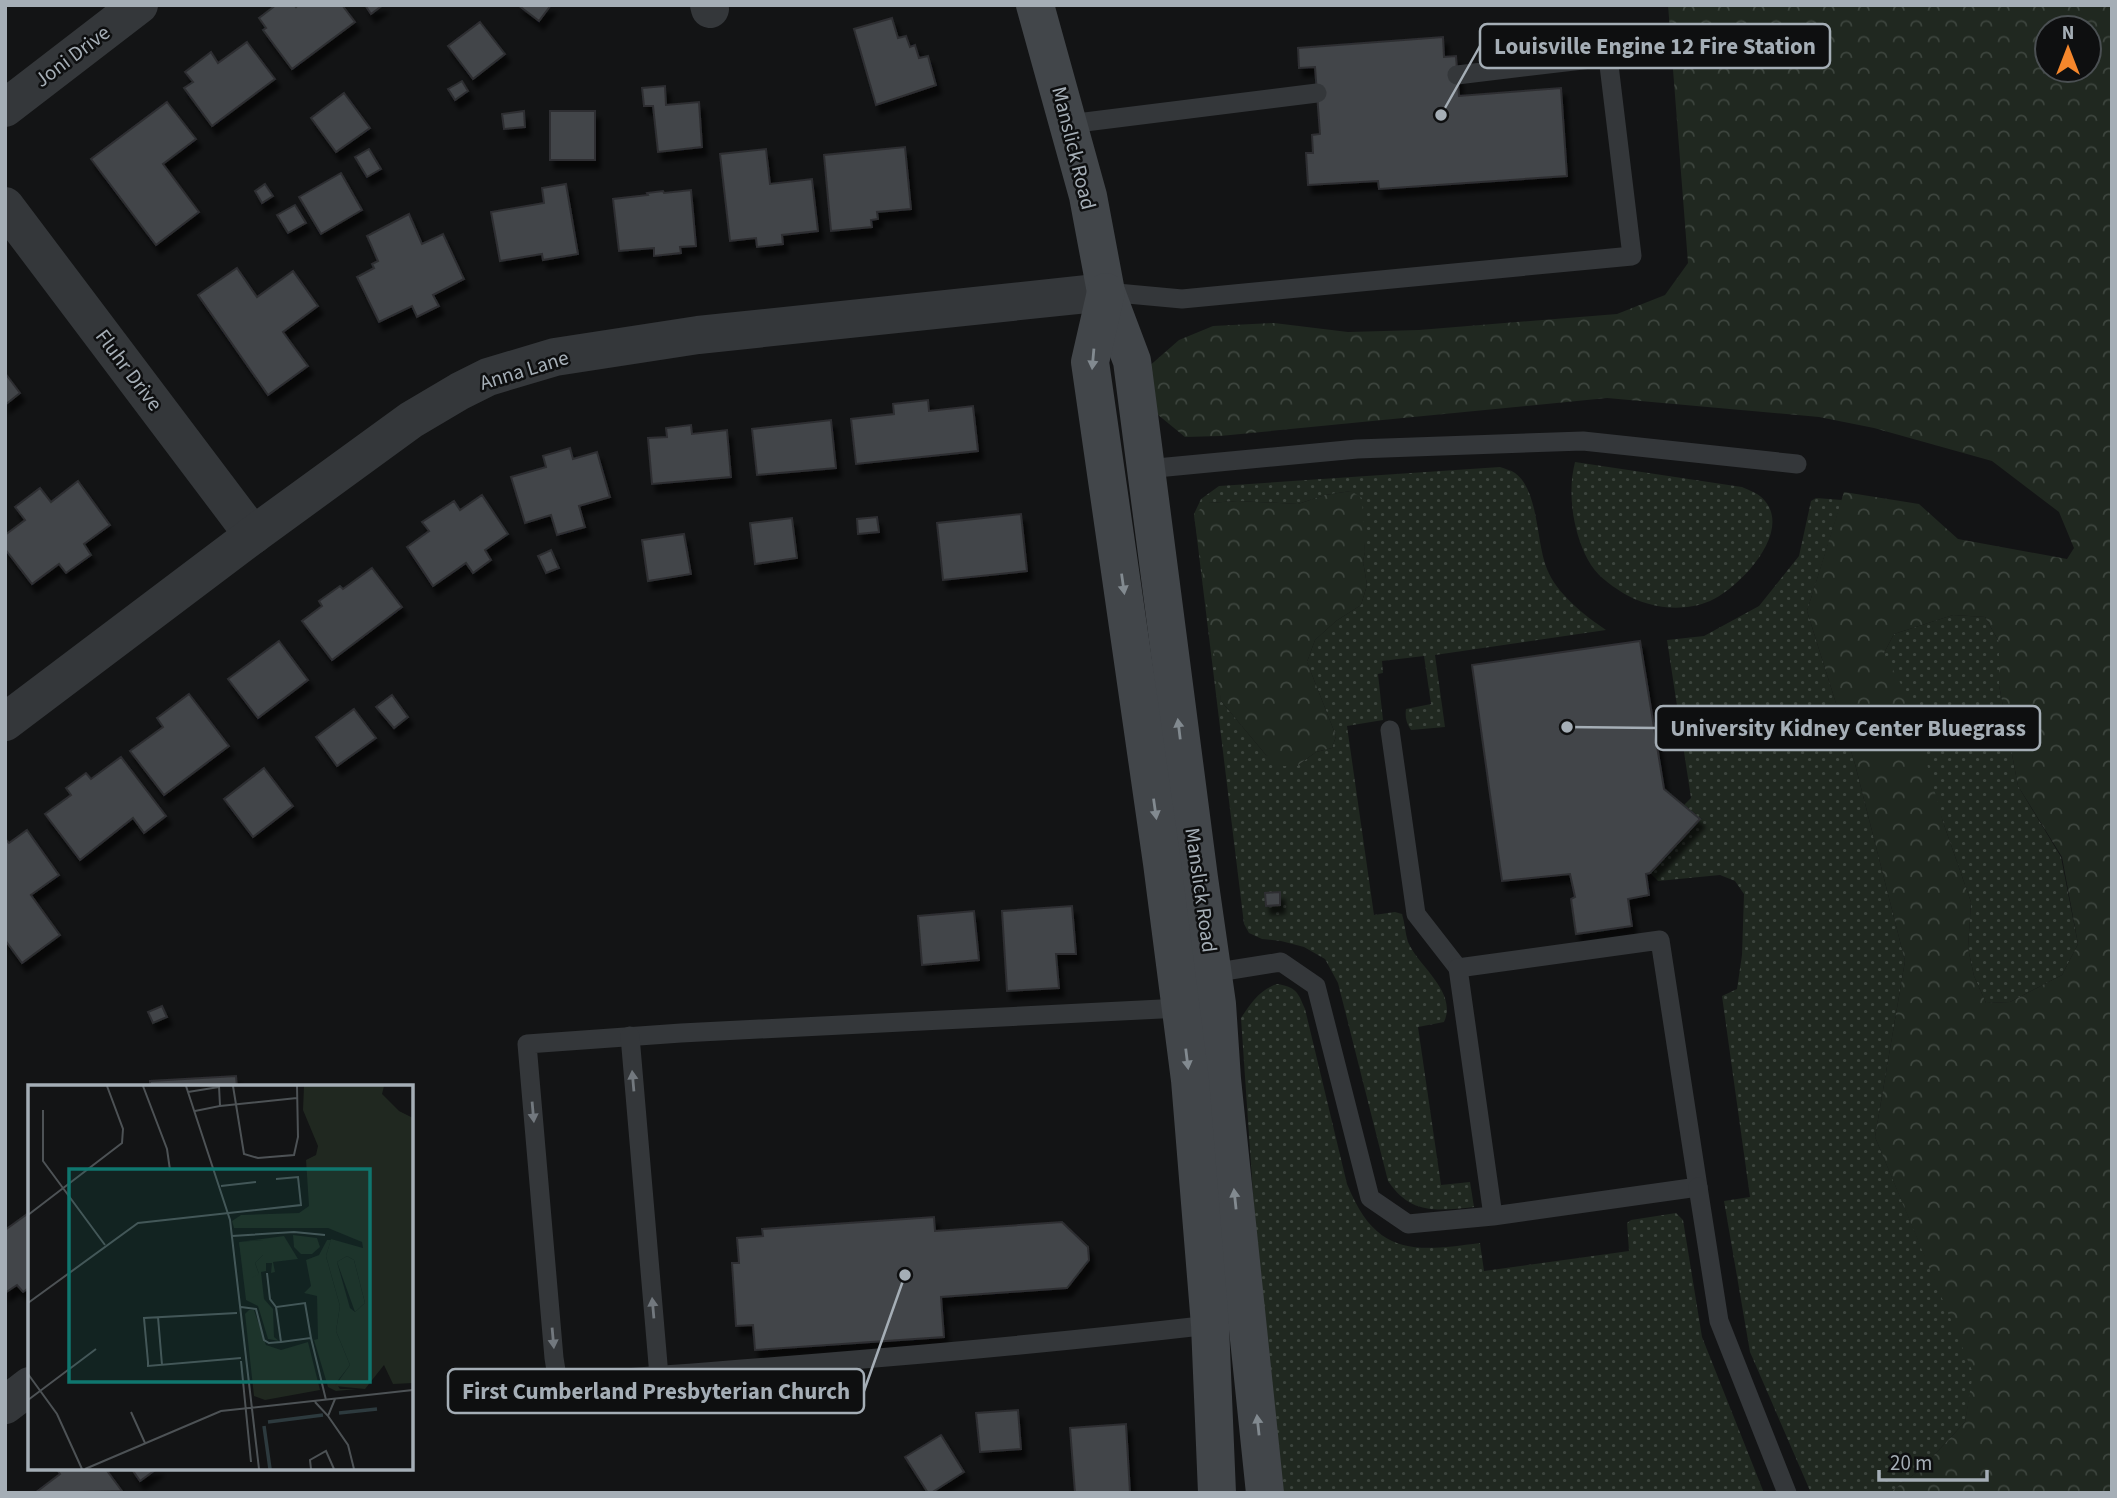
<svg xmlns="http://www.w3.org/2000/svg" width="2117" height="1498" font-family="'Source Sans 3',sans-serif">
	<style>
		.green { fill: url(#green-dots); fill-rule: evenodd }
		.forest { fill: url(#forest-crowns); fill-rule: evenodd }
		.building { fill: #424548; stroke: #2d2e31; stroke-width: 2; filter: url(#shadow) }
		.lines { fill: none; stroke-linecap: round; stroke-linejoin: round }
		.lane { stroke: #34373a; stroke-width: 19 }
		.street { stroke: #34373a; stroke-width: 38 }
		.secondary { stroke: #42464a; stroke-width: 38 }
		.oneway { fill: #828a90 }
		.oneway2 { fill: #72787e }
		.labels { text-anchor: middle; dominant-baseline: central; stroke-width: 5; stroke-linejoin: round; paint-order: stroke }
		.street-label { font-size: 21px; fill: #a5aeb6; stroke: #0e0f10 }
		.inset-river { fill: none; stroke: #2d3a3e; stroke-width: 3.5 }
		.inset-road { fill: none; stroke: #4d5255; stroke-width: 2 }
		.view { fill: #0f766e; fill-opacity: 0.15; stroke: #0f766e; stroke-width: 3.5 }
		.inset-edge { fill: none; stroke: #a5aeb6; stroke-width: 3.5 }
		.leader { fill: none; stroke: #a5aeb6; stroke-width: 2.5 }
		.callout-dot { fill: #a5aeb6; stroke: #0e0f10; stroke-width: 2.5 }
		.callout { fill: #0e0f10; stroke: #a5aeb6; stroke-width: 2.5 }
		.callout-label { font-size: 23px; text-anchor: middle; font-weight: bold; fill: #a5aeb6 }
	</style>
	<defs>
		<pattern id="green-dots" width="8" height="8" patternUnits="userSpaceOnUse" patternTransform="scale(1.75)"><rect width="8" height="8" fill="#202820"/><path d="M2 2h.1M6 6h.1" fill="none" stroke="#3d453e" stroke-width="1.8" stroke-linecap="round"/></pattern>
		<pattern id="forest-crowns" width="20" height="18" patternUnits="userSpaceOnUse" patternTransform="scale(1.75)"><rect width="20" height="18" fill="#202820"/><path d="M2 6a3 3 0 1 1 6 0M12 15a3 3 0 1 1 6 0" fill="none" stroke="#3d453e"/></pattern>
		<filter id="shadow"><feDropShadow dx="4.5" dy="8" stdDeviation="2" flood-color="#0009"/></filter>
	</defs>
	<rect width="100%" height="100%" fill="#131415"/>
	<!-- green -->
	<g class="green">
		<path d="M1575,462L1742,487C1749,490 1760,494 1765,501C1792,533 1739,588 1710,601C1682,613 1648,608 1623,593C1609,584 1596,575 1588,560C1573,532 1567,493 1575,462Z"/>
		<path d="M1500,467C1505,469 1511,470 1515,473C1539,490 1536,543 1547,569C1557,594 1584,615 1606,630L1435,655L1445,727L1411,730C1406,723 1405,717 1406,709L1431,704L1424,656L1382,661L1383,673L1378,674L1383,720L1347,726L1374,915L1395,912L1402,914C1405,923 1405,933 1408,942C1418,966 1458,992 1444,1022L1418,1027L1441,1185L1470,1182L1474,1207C1437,1211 1411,1215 1388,1181L1338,983L1325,959L1304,947L1281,941L1262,939L1249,933L1244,924L1194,514L1201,499L1219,486ZM1351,491L1363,532L1365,552L1363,561L1367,585L1361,605L1336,621L1315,640L1307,662L1336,736L1332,748L1316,752L1297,766L1266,755L1221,701L1208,503L1238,501L1298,504L1325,495Z"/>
		<polygon points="1816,498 1842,500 1807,611 1855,764 1905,961 1875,1137 1974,1373 1965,1422 1920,1470 1889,1493 1811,1493 1750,1352 1724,1201 1750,1197 1722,996 1737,989 1742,955 1744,894 1735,881 1720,875 1658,881 1650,873 1699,820 1683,806 1691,798 1667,640 1704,636 1759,606 1799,556 1811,501"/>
		<polygon points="1953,615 1985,617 1999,642 1999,685 2018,786 2061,857 2078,944 2062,975 2010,1002 1986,1003 1974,976 1968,948 1971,902 1884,653 1894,634"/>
		<path d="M1277,984C1296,987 1298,992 1305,1009L1347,1184C1376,1256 1413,1252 1480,1243L1484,1271L1629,1251L1627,1223L1631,1220L1676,1213L1683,1220L1702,1337L1764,1493H1280L1254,1209L1241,1018C1251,1003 1259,990 1277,984Z"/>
	</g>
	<!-- forest -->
	<g class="forest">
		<path d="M1668,5H2112V1486L2109,1493H1889L1920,1470L1965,1422L1973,1373L1875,1137L1905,961L1855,764L1807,611L1844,492L1919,504L1958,539L2067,559L2074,548L2059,512L1992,461L1874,428L1819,417L1607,398L1220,436L1185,437L1157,414L1147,368L1179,340L1213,326L1274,323L1348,332L1419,330L1617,314L1665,295L1688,263ZM2047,28H2089V70H2047ZM1953,615L1985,617L1999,642V685L2018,786L2062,857L2078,944L2062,975L2010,1002L1986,1003L1974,976L1968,948L1971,902L1943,822L1910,701L1884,653L1894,634Z"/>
		<polygon points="1351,491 1362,498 1365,552 1363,561 1367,585 1361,605 1336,621 1315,640 1307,662 1336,736 1332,748 1316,752 1297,766 1283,766 1266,755 1221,701 1194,514 1208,503 1238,501 1298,504 1325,495"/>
	</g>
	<!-- building -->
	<g class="building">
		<polygon points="276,5 294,5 296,7 298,5 342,5 355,22 292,69 263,30 266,28 259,18"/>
		<polygon points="365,5 383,5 371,14"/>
		<polygon points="518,5 551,5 539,21"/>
		<polygon points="892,18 898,38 906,36 910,47 915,45 919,58 928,56 936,85 876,105 854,29"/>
		<polygon points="480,22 505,54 473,79 448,46"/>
		<polygon points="1443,37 1444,57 1456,56 1459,96 1561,88 1567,176 1379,189 1378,181 1308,185 1306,153 1313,153 1312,135 1320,134 1315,67 1299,68 1298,48"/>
		<polygon points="247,42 275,79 212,126 184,88 193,82 185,72 211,52 218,63"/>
		<polygon points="462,81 468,91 455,100 448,89"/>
		<polygon points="665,86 666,105 699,102 702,147 658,152 653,106 644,106 642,88"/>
		<polygon points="344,93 370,128 336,152 311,118"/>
		<polygon points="167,102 196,139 163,164 199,212 156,245 91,159"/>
		<polygon points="524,111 525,127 504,129 502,114"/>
		<rect x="550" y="111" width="45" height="49"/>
		<polygon points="905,147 911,209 877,212 878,219 871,220 872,227 831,231 824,155"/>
		<polygon points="369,149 381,169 367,177 355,157"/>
		<polygon points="766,149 770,184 812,179 818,231 782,235 783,244 757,247 756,238 730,241 720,154"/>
		<polygon points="341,173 362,210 321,234 299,197"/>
		<polygon points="265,184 273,196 262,203 255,191"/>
		<polygon points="566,184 578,254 543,260 542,254 500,261 491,212 544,203 542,188"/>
		<polygon points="691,190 696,246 680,247 681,253 654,256 654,248 619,251 613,199 648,195 647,193 663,191 664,193"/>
		<polygon points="295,205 306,223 288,233 277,215"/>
		<polygon points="409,214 422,244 443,234 464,279 433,295 439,306 417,317 412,306 379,322 357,277 374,268 372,264 378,261 367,236"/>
		<polygon points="237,268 257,297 293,271 318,306 283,332 308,366 268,395 198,295"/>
		<polygon points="5,373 20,393 5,405"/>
		<polygon points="928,400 929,411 973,406 978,451 856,464 851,419 894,414 893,404"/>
		<polygon points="831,420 836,468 757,475 752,429"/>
		<polygon points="691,425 692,434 727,430 731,477 652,484 648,438 667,437 666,428"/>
		<polygon points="570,448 573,459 597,452 610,497 579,506 585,527 557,535 551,515 525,523 511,477 546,467 543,456"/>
		<polygon points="78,481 110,525 84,544 91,555 66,573 59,564 32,584 5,549 5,535 25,520 15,507 40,488 51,502"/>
		<polygon points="482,495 508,534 485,550 491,560 473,573 466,563 433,586 407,547 429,531 422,522 454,501 460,510"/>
		<polygon points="1021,514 1027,571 943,580 937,523"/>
		<polygon points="877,517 879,532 858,534 857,519"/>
		<polygon points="792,518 797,558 755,564 750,523"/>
		<polygon points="684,534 691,574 648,581 642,540"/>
		<polygon points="551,550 559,568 546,573 538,556"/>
		<polygon points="372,568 402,607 332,660 302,621 322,606 319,601 340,586 343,589"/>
		<polygon points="279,641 308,680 258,718 228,679"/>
		<polygon points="1640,641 1664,789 1700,819 1650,873 1646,874 1649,895 1628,899 1632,926 1576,934 1571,899 1575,897 1570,874 1502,881 1472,665"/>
		<polygon points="189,694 229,746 164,795 130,751 163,727 157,718"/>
		<polygon points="392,695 408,717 394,728 376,707"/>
		<polygon points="354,709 376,738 337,766 316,737"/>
		<polygon points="121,757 166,816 144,833 133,818 80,860 45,814 71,795 66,788 86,773 91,779"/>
		<polygon points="264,768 293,806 253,837 224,799"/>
		<polygon points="27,830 59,875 31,895 60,935 22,963 5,940 5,839 9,843"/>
		<polygon points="1280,892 1280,905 1266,906 1265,893"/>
		<polygon points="1072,906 1076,954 1056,954 1059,988 1007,991 1002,911"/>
		<polygon points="974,911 979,960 922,965 918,916"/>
		<polygon points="162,1006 167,1017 153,1023 148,1012"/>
		<polygon points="236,1076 237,1087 150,1087 150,1081"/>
		<polygon points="30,1212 30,1287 23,1292 17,1285 5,1293 5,1230"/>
		<polygon points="934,1217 935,1231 1062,1222 1088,1247 1089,1260 1067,1288 941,1297 944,1337 755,1350 753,1325 736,1326 732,1263 739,1263 737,1238 763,1236 762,1229"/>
		<polygon points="1018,1410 1021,1449 980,1452 976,1413"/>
		<polygon points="1126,1424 1130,1493 1075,1493 1070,1428"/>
		<polygon points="941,1435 964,1472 931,1493 928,1493 905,1457"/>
		<polygon points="56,1468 105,1468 122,1491 35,1493 60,1474"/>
		<polygon points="131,1468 158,1468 140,1481"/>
	</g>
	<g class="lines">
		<!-- lane -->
		<g class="lane">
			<polyline points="1069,124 1317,93"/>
			<polyline points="1106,292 1182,299 1632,256 1608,57 1457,75"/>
			<polyline points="1146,469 1357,449 1583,441 1797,464"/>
			<polyline points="1390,730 1416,914 1458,968"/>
			<polyline points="1212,973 1281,962 1316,986 1370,1198 1408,1224 1493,1216 1698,1187 1660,940 1458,968 1493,1216"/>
			<path d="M1181,1008L681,1033L527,1044L554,1358L558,1383C775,1367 993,1350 1210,1325"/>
			<polyline points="630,1036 659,1376"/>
			<polyline points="1698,1187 1719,1321 1787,1493"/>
		</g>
		<!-- street -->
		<g class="street">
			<polyline points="709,5 710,9"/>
			<polyline points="5,108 139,5"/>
			<polyline points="5,206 253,535"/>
			<polyline points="5,722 253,535 411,420 460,391 488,377 555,357 698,335 1106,292"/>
			<polyline points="5,1405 30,1386"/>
		</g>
		<!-- secondary -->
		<g class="secondary">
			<polyline points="1035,5 1088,196 1106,292 1132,361 1199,878 1217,1004 1222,1079 1265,1493"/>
			<polyline points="1106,292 1090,362 1162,863 1190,1080 1210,1325 1217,1493"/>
		</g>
	</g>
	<!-- one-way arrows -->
	<defs><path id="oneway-solid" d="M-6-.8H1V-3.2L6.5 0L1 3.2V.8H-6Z" transform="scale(1.75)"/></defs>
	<g class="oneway">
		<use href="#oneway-solid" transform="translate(1093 359) rotate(95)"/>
		<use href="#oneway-solid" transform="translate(1123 584) rotate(82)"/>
		<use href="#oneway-solid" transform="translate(1179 729) rotate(-97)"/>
		<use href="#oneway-solid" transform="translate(1155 809) rotate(82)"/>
		<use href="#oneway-solid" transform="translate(1187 1059) rotate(83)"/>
		<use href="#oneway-solid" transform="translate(1235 1199) rotate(-96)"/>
		<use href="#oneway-solid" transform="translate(1258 1425) rotate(-96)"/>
	</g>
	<g class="oneway2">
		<use href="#oneway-solid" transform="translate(633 1081) rotate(-95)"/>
		<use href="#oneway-solid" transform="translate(533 1112) rotate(85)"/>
		<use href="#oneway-solid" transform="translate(653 1308) rotate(-95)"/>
		<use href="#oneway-solid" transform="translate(553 1338) rotate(85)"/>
	</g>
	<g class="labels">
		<!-- street labels -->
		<g class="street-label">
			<text transform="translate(72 56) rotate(-37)">Joni Drive</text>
			<text transform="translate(1074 148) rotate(76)">Manslick Road</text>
			<text transform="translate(129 370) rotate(53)">Fluhr Drive</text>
			<text transform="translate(524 370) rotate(-17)">Anna Lane</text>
			<text transform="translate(1201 890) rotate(82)">Manslick Road</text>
		</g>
	</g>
	<!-- overview -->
	<g transform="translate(28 1085)">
		<rect width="385" height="385" fill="#131415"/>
		<path d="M265,150L289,153L292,162L284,169H273L266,162ZM256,151L270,174L245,177L247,187L243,188L244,178H238V186L233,187L236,214L245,224L246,252L251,256L240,254L230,221L218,215L211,157ZM235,155V170L227,178L231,189L211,157ZM299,155H303L298,171L312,221L308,246L322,280L308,298L312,304H329L308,306L300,302L286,255L290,254L289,211L276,208L283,201L278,175L291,170ZM319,171L326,175L337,218L327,227L309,177ZM221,225H226L238,260L253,265L280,257L292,305L237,315L226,311L217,229Z" fill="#202820" fill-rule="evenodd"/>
		<path d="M276,1H356L354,9L371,26L385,33V298L365,299L356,280L337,304L307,301L322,280L308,246L312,221L298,171L303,154L335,163L334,157L300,143H206L204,136L213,130L271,128L281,121L278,75L288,70L290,61L275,25ZM319,171L326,175L337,218L327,227L322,223L309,177ZM235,155V170L227,178L231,189L224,193L215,184L211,157Z" fill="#202820" fill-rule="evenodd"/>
		<path class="inset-river" d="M311,328L349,324M240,337L295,330M236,341L242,384"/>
		<path class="inset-road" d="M115,1L139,64L142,85M158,1L202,135L231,384M205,1L216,69L230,73L266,70L270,52L269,1M160,7L191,2M192,21L269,13M15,25V76L77,160M167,26L192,21L191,1M193,101L228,97M0,130L94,58L95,44L79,1M204,151L266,147L297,150M239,188L242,214L248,222M0,218L110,138L273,120L270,92L248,94M213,222L228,224L236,255L241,258L253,257L283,253L277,218L248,222L253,257M209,228L116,233L120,277V281L213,273M130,232L134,280M283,253L298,315M213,276L223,377M0,289L29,329L54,384M0,315L68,264M287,317L300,331L307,314M103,327L117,358M300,331L320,360L326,384M57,384L193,326L385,305M283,384L282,375L298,366L306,384"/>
		<path class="view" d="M41,84H342V297H41Z"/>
		<rect width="385" height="385" class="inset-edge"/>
	</g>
	<!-- callouts -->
	<path class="leader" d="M1441 115L1480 46M1567 727L1656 728M905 1275L864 1391"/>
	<g class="callout-dot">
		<circle cx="1441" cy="115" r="7"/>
		<circle cx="1567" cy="727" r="7"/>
		<circle cx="905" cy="1275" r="7"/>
	</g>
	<g class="callout">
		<rect x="1480" y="24" width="350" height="44" rx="7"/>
		<rect x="1656" y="706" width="384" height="44" rx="7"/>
		<rect x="448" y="1369" width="416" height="44" rx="7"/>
	</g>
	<g class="callout-label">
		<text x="1655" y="54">Louisville Engine 12 Fire Station</text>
		<text x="1848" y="736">University Kidney Center Bluegrass</text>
		<text x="656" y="1399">First Cumberland Presbyterian Church</text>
	</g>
	<!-- border -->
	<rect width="2117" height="1498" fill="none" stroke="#a5aeb6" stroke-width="14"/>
	<!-- north arrow -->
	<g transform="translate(2068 49)"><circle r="33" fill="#0e0f10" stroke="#4a4f52" stroke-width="2"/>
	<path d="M0-5L12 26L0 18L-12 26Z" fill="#f5872c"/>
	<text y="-10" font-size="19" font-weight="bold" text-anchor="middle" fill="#a5aeb6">N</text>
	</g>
	<!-- scale -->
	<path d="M1879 1470v10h108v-10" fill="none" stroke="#a5aeb6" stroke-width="3.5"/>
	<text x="1890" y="1470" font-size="21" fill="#a5aeb6" stroke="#0e0f10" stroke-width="5" paint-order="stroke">20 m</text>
</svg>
